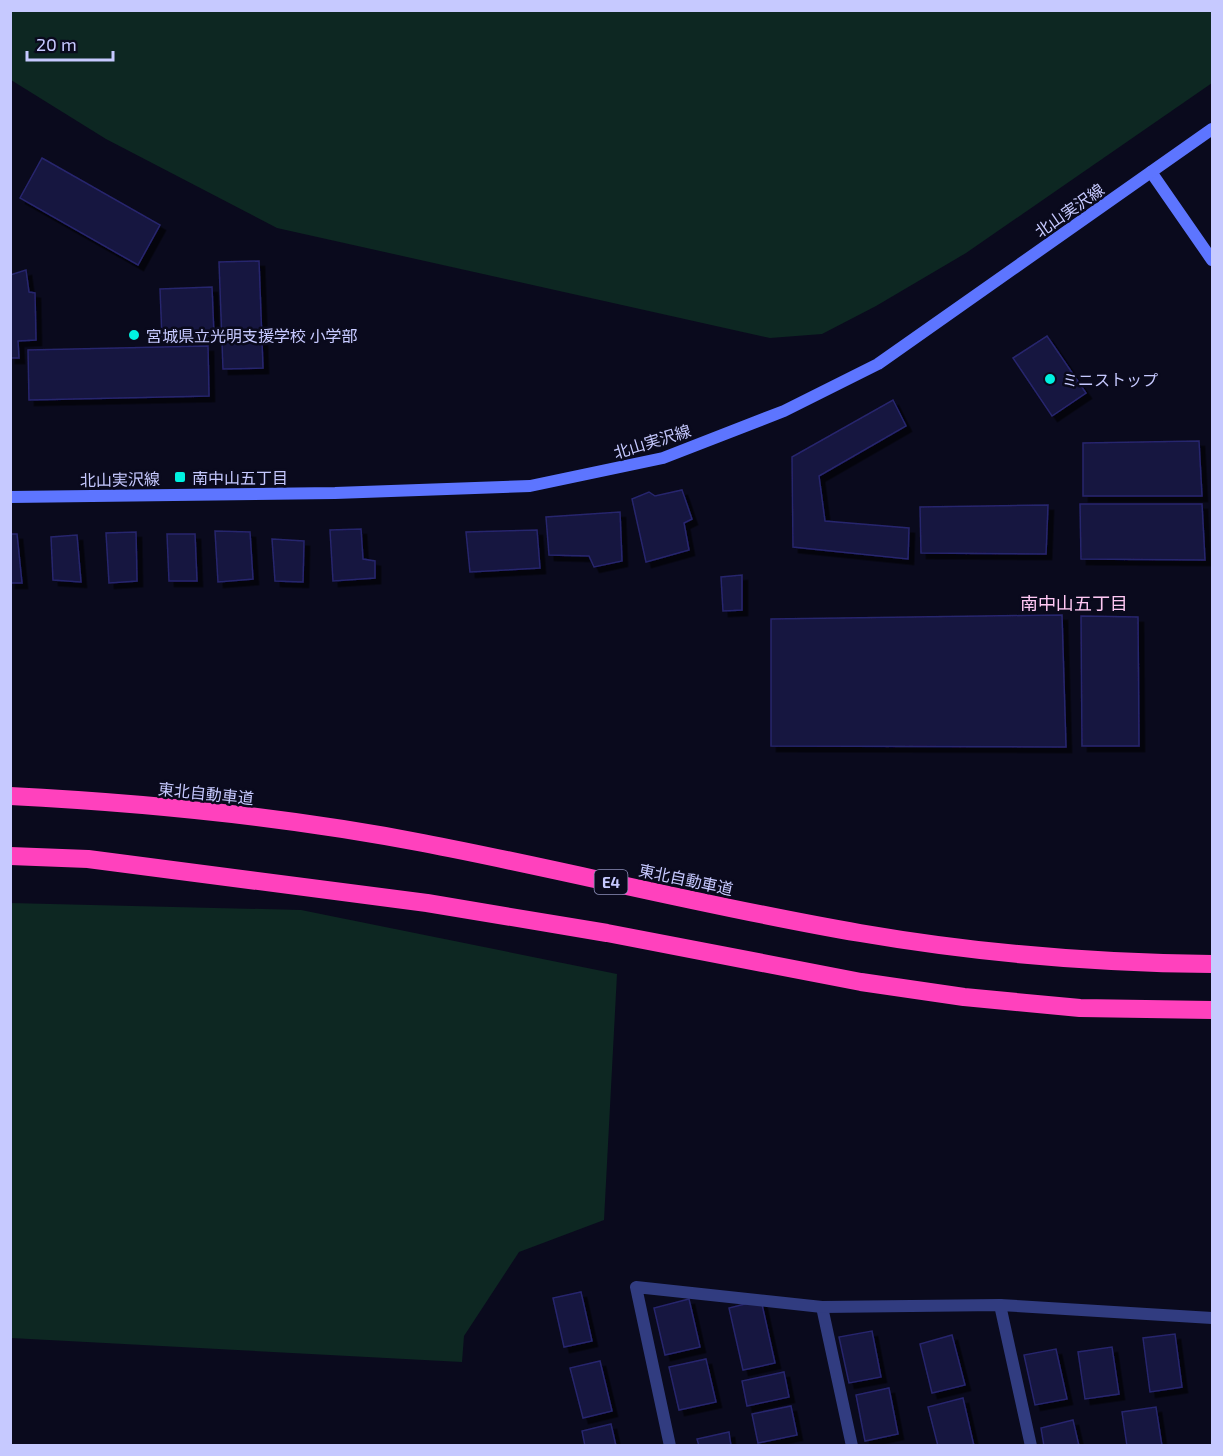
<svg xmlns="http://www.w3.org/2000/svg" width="1223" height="1456" font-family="'Exo 2','Noto Sans JP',sans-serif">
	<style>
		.green { fill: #0d2722 }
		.building { fill: #16153f; stroke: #27256d; stroke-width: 1.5; filter: url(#shadow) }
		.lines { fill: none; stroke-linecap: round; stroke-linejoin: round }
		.street { stroke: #313c80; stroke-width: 12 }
		.secondary { stroke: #5d75ff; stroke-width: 12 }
		.highway { stroke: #ff41bd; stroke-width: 18 }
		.poi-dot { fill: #00f1e0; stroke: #0a0a1d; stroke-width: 2 }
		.labels { text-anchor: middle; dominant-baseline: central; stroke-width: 5; stroke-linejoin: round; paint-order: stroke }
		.shield { fill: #0a0a1d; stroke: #8e90bb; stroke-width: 1.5 }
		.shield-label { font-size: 15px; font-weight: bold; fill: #c6c9ff }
		.street-label { font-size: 16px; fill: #c6c9ff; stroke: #0a0a1d }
		.poi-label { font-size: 16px; fill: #c6c9ff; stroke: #0a0a1d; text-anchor: start }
		.neighbourhood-label { font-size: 18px; fill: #ffc8f4; stroke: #0a0a1d }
	</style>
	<defs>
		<filter id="shadow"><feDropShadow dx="5.5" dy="5.5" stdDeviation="0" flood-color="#0009"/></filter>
	</defs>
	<rect width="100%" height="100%" fill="#0a0a1d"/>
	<!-- green -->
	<g class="green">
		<polygon points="10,11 1212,11 1212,83 966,253 876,306 822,334 770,338 277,228 106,139 11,80"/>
		<polygon points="10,903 301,910 617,974 604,1220 519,1252 464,1336 462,1362 11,1338"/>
	</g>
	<!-- building -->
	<g class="building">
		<polygon points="42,158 160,225 138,265 20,198"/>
		<polygon points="259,261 263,368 223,369 219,262"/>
		<polygon points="26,270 29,292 35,293 36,340 18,341 19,358 10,358 10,275"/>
		<polygon points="212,287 214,336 162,338 160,289"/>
		<polygon points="1047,336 1086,393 1052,416 1013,358"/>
		<polygon points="208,346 209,396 29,400 28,350"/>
		<polygon points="893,400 906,426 819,476 825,521 909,528 908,559 793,547 792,457"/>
		<polygon points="1199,441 1202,496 1083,496 1083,443"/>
		<polygon points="682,490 692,519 684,523 689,550 646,562 632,499 649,492 655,496"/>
		<polygon points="1080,504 1202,504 1205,560 1081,559"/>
		<polygon points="1048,505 1046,554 921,553 920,507"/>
		<polygon points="620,512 622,561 594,567 589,556 549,555 546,517"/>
		<polygon points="361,529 363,559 375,561 375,578 333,581 330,530"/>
		<polygon points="537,530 540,568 470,572 466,532"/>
		<polygon points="215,531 250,532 253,579 218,582"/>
		<polygon points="136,532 137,581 109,583 106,533"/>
		<polygon points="10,534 17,534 22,583 10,583"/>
		<polygon points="167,534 195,534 197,581 169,581"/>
		<polygon points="77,535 81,582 53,580 51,537"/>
		<polygon points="272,539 304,541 303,582 275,581"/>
		<polygon points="742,575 742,610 723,611 721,577"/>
		<polygon points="1062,615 1066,747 771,746 771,619"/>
		<polygon points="1081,616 1138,617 1139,746 1082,746"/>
		<polygon points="581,1292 592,1341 564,1347 553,1298"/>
		<polygon points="689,1299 700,1347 665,1355 654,1308"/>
		<polygon points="761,1300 775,1363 743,1370 729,1308"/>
		<polygon points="872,1331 881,1377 849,1383 839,1337"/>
		<polygon points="1175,1334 1182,1387 1150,1392 1143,1338"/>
		<polygon points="952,1335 965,1385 932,1393 920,1344"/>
		<polygon points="1112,1347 1119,1394 1085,1399 1078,1352"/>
		<polygon points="1056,1349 1067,1399 1035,1405 1024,1355"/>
		<polygon points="706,1359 716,1402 679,1410 669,1367"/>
		<polygon points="600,1361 612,1411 583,1418 570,1368"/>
		<polygon points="784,1372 789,1397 747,1406 742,1381"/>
		<polygon points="889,1388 898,1434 865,1441 856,1395"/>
		<polygon points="963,1398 974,1446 938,1446 928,1407"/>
		<polygon points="791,1406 797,1435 758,1443 752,1414"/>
		<polygon points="1156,1407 1162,1446 1127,1446 1122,1412"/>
		<polygon points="1073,1420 1079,1446 1044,1446 1041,1428"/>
		<polygon points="611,1424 616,1446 585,1446 582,1431"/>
		<polygon points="729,1432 731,1446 699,1446 697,1439"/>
	</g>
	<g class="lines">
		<!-- street -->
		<g class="street">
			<polyline points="1000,1305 1031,1446"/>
			<polyline points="822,1307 852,1446"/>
			<polyline points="670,1446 636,1287 822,1307 1000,1305 1212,1318"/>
		</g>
		<!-- secondary -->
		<g class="secondary">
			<polyline points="1151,172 1212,260"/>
			<polyline points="10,497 335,493 530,486 663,458 784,411 878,364 1212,129"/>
		</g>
		<!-- highway -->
		<g class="highway">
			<path d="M10,796C148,803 288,817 423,843C569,871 713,908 860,933C976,953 1095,963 1212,964"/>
			<polyline points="10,856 88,859 427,903 607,933 861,982 964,997 1080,1008 1212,1010"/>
		</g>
	</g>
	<!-- markers -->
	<g class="poi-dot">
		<circle cx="134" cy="335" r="6"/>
		<circle cx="1050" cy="379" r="6"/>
		<rect x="174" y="471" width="12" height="12" rx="3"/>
	</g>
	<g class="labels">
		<!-- shield labels -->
		<rect class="shield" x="594.5" y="870" width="33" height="24" rx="4.5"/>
		<g class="shield-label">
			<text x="611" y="882">E4</text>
		</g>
		<!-- street labels -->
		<g class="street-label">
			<text transform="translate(1069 210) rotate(-35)">北山実沢線</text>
			<text transform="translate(652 441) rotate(-17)">北山実沢線</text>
			<text transform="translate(120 479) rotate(-1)">北山実沢線</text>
			<text transform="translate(206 793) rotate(6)">東北自動車道</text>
			<text transform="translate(686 879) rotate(12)">東北自動車道</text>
		</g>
		<!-- poi labels -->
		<g class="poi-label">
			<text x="146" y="335">宮城県立光明支援学校 小学部</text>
			<text x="1062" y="379">ミニストップ</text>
			<text x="192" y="477">南中山五丁目</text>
		</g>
		<!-- neighbourhood labels -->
		<g class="neighbourhood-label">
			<text x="1074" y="603">南中山五丁目</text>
		</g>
	</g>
	<!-- border -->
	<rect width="1223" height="1456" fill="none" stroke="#c6c9ff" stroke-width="24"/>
	<!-- scale -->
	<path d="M27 51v9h86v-9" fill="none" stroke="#c6c9ff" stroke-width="3"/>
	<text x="36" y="51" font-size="18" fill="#c6c9ff" stroke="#0a0a1d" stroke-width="4.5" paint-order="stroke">20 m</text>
</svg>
